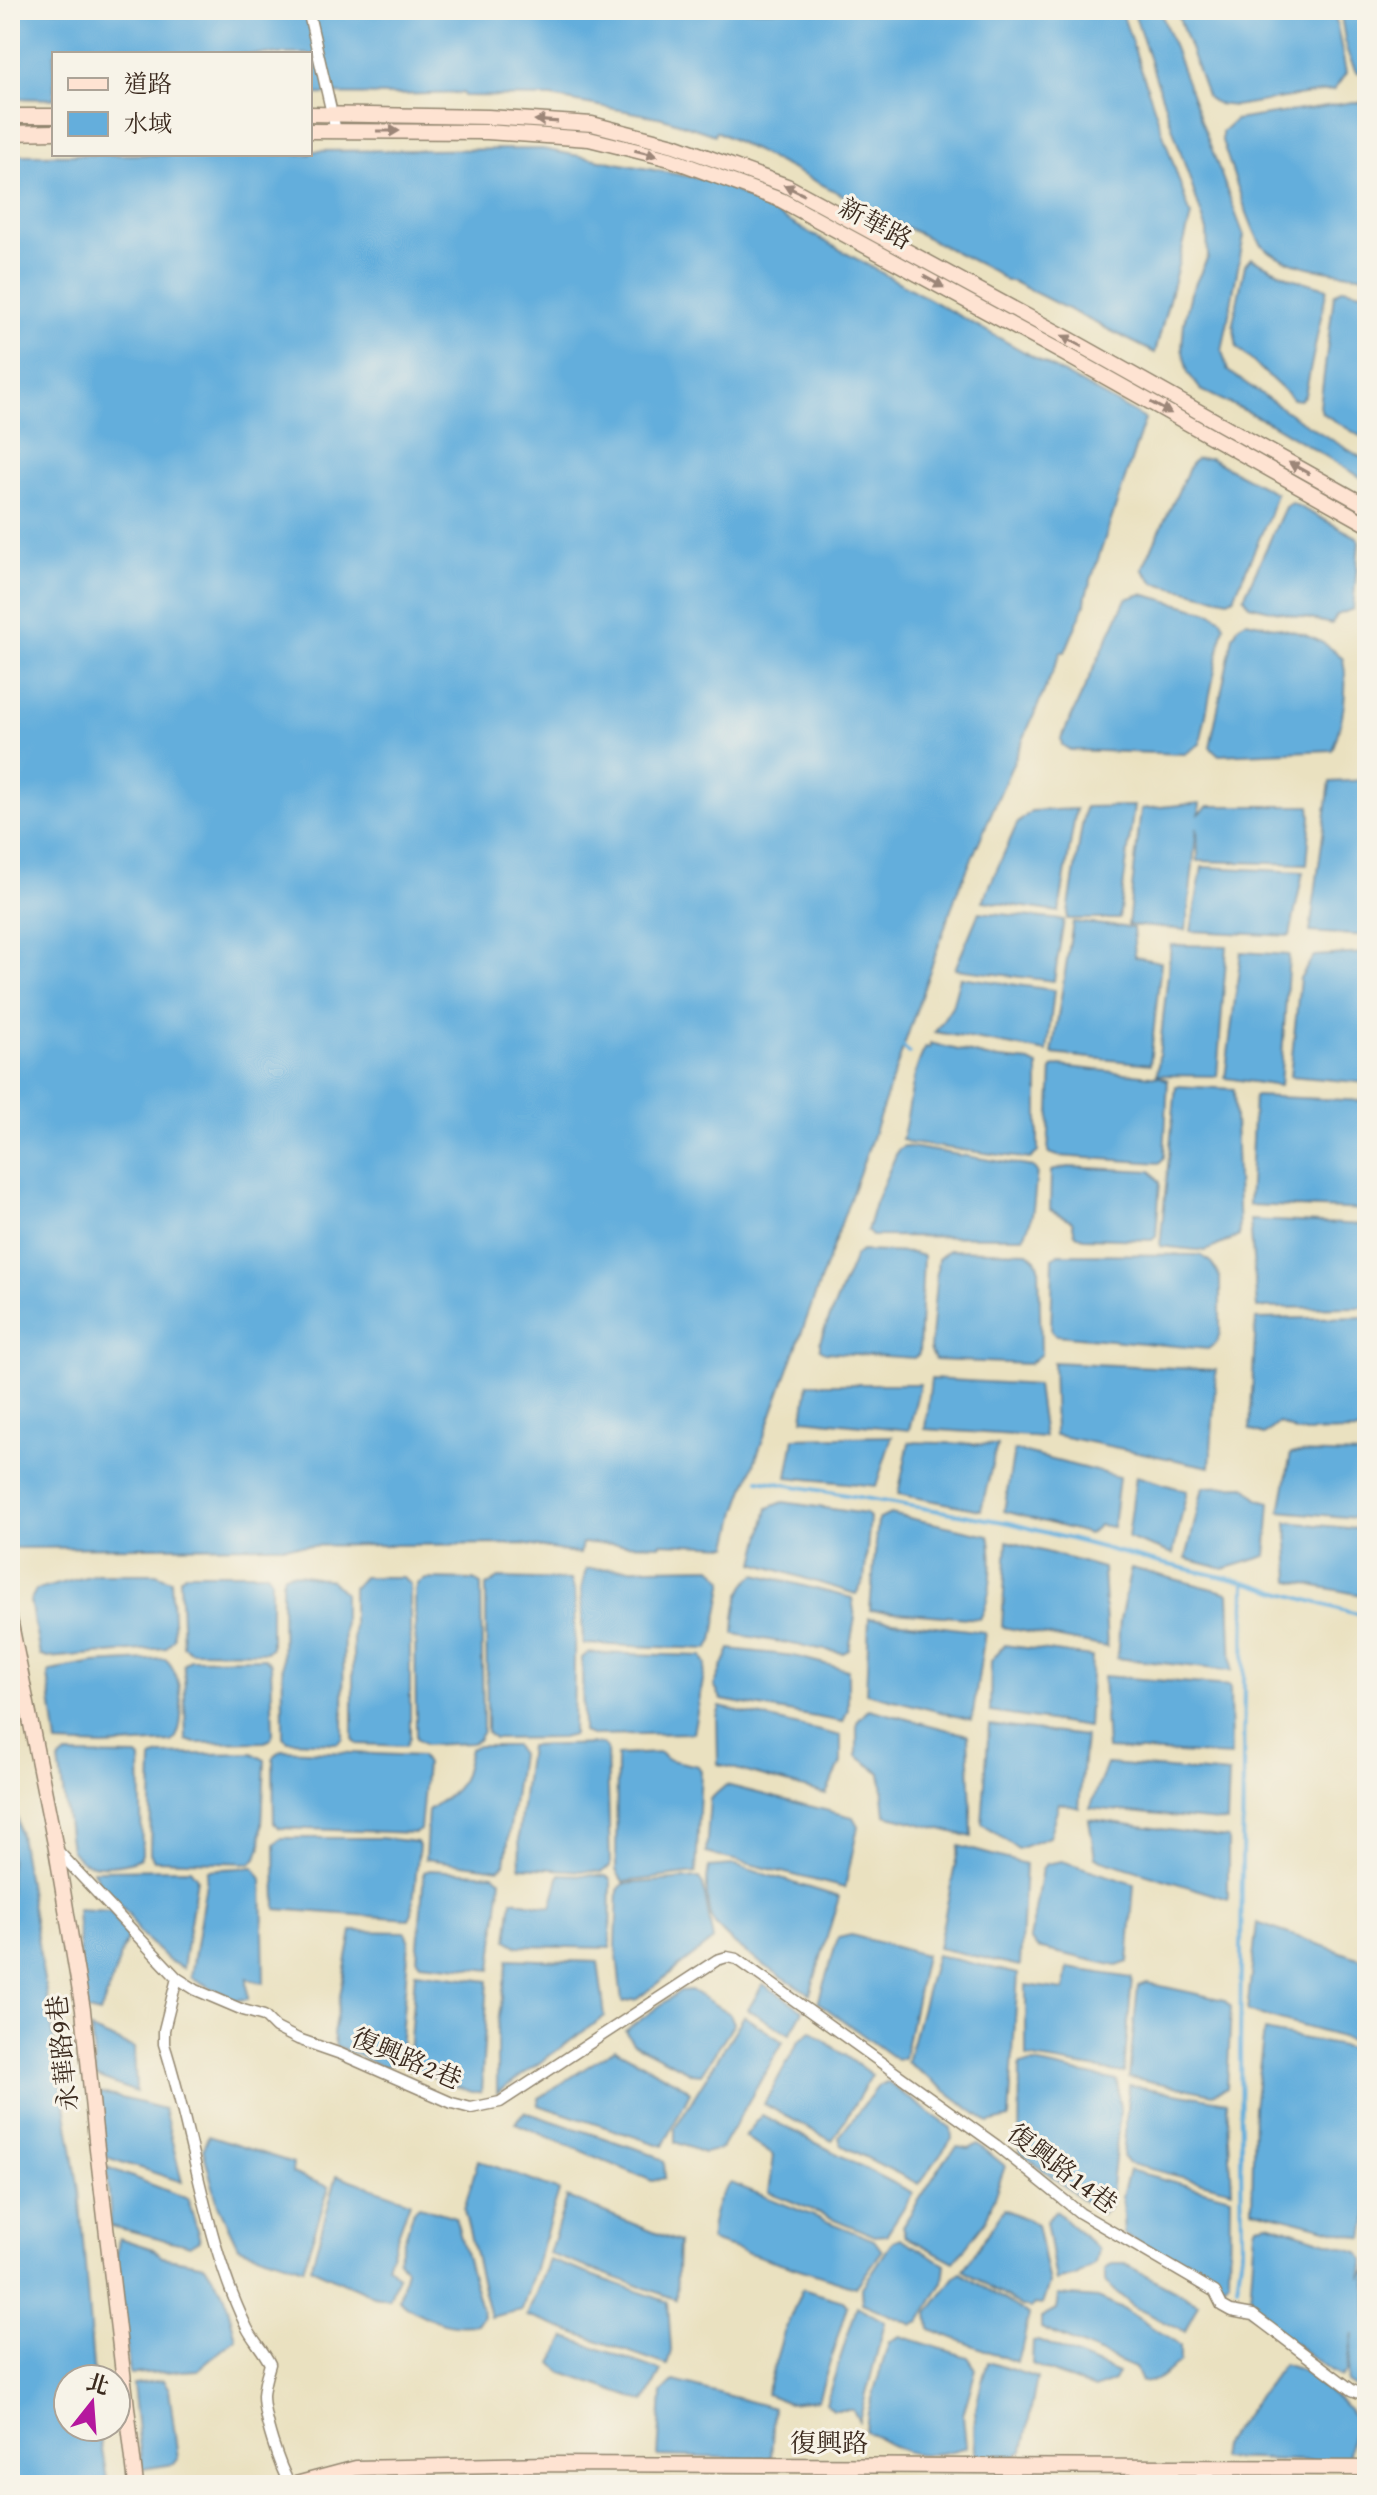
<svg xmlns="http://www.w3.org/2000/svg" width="1377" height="2495" font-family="'Gentium Book Plus','Noto Serif TC',serif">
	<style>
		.water { fill: #64aedc; stroke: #506c7d; stroke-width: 2 }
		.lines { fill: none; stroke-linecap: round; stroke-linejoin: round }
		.stream { stroke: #64aedc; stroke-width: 4 }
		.street-casing { stroke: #92866f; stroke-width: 13 }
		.secondary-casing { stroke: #92866f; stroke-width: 17 }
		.street { stroke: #fff; stroke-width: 10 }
		.secondary { stroke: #fee3d2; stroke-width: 14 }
		.oneway { fill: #9c8678 }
		.labels { text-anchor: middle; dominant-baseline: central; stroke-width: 6; stroke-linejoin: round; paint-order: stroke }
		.street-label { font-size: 26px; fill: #3b2a1e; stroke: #f7f3e8 }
	</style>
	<rect width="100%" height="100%" fill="#f7f3e8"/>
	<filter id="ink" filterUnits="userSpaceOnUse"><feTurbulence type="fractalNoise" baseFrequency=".0125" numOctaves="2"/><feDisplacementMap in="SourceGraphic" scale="16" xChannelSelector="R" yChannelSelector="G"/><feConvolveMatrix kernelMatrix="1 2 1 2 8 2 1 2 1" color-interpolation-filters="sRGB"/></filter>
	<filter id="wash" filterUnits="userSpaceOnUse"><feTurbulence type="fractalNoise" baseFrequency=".006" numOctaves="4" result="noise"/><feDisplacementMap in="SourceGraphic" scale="32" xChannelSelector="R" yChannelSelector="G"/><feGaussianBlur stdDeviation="1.8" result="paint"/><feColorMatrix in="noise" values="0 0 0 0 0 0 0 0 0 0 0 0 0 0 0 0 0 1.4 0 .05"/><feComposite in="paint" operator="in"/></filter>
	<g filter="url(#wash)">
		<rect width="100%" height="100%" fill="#eae1c0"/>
		<!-- water -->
		<g class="water">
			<polygon points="10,10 1121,10 1191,216 1155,353 1012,281 1006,281 993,271 716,131 715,135 663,118 551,97 464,96 463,93 392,95 310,94 310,54 54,54 54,99 10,98"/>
			<polygon points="1133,10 1160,10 1244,236 1222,351 1228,371 1299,420 1367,461 1367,481 1270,423 1201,390 1188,373 1182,348 1184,323 1191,293 1208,257 1207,231"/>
			<polygon points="1176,10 1334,10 1346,73 1334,90 1234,106 1217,104 1208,98"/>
			<polygon points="1340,10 1367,10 1367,74 1356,72 1347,52"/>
			<path d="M1353,102L1367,103V276C1336,272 1284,268 1262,245C1251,233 1229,160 1222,141V132L1235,120Z"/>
			<polygon points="542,149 718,182 1145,419 1086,595 1085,604 1065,652 1061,652 956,895 871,1141 737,1511 729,1546 661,1543 660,1545 582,1543 580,1554 522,1544 14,1548 10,1543 10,155 310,154 310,151"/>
			<polygon points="1251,258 1291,278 1327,288 1305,395 1300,400 1293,399 1237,347 1233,323 1245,265"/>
			<polygon points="1343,288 1367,293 1365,439 1322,413 1320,406 1334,295"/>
			<polygon points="1209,458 1276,493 1270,514 1234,597 1228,600 1155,583 1142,569 1191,464 1196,459"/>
			<polygon points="1292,503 1357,537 1359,542 1353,609 1337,615 1332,624 1249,605 1244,597 1285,507"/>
			<polygon points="1142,594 1212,613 1221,619 1224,625 1200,744 1185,754 1070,750 1062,745 1061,739 1126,599"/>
			<path d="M1246,621C1279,628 1319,632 1343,659C1349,687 1343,723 1332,750L1219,755L1210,747L1233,636L1239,625Z"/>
			<polygon points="1367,780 1367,936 1310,932 1330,782"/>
			<polygon points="1200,803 1199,814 1208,806 1310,806 1311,816 1307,864 1198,861 1197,827 1186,930 1128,925 1141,809"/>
			<polygon points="1134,806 1119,919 1067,919 1085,807"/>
			<polygon points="1076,809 1059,912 983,901 1017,824 1031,811"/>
			<polygon points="1202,867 1303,872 1290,936 1191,931"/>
			<polygon points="979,912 1064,920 1054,981 955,969"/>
			<polygon points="1073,922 1133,928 1135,957 1161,962 1150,1064 1052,1054"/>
			<polygon points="1171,945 1227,946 1217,1076 1157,1075"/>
			<polygon points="1241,952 1289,955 1280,1086 1225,1078"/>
			<polygon points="1367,953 1367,1083 1290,1076 1300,978 1314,956"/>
			<polygon points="960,977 1054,990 1047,1052 935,1032 952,1006"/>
			<path d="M930,1043L991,1058L1030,1062L1038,1066V1152L1030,1159L909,1143L902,1139C911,1109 910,1074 926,1047L930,1048Z"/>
			<polygon points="1060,1066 1160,1077 1168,1080 1164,1157 1160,1163 1058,1156 1048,1153 1052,1068"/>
			<polygon points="1176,1086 1234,1089 1239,1236 1206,1251 1160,1246"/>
			<polygon points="1254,1096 1367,1101 1367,1210 1249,1205"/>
			<path d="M904,1146L1033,1167L1037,1172C1034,1193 1035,1220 1023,1237L872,1236L867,1231L875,1203L898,1150Z"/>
			<polygon points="1068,1167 1151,1171 1160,1182 1156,1236 1152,1240 1083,1238 1075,1234 1072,1221 1050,1210 1051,1171"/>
			<polygon points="1250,1220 1367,1225 1367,1307 1257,1308"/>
			<polygon points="949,1250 1028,1252 1036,1259 1039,1266 1041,1354 1029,1364 935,1360 930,1349 938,1259"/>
			<polygon points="861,1251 913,1253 923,1256 919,1354 914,1358 825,1352 820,1349 820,1341 855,1256"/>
			<polygon points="1059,1254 1200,1255 1210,1261 1220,1277 1220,1332 1217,1342 1208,1349 1056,1335 1051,1331 1053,1258"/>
			<polygon points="1367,1317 1367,1431 1297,1432 1279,1423 1264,1435 1250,1430 1256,1319"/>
			<polygon points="1053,1362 1216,1370 1210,1467 1055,1435"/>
			<polygon points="931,1379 1037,1385 1044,1437 925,1429"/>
			<polygon points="808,1384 920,1384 909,1430 803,1419"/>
			<polygon points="892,1436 876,1486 787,1477 794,1438"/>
			<polygon points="909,1442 997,1445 981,1510 898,1494"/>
			<polygon points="1014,1450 1119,1477 1113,1527 1099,1525 1089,1534 1004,1511"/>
			<polygon points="1291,1453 1367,1455 1367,1519 1280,1511"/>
			<polygon points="1136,1476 1187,1491 1173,1554 1128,1538"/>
			<polygon points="1245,1486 1259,1499 1270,1502 1266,1556 1224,1569 1186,1559 1203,1487"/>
			<polygon points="783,1502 866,1514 870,1518 864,1581 856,1594 755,1563 768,1508"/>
			<path d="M890,1514L989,1535C994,1559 992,1597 980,1619L870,1610L878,1520Z"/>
			<polygon points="1287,1522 1367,1530 1367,1596 1290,1581"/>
			<polygon points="1007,1541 1103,1568 1107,1647 1002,1627"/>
			<polygon points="712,1567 724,1580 713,1641 708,1649 583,1644 581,1590 586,1569"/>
			<polygon points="1131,1568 1229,1593 1232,1671 1117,1658 1120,1620"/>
			<polygon points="186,1573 267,1573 271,1578 271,1647 266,1652 190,1651 183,1646 180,1578"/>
			<polygon points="292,1573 331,1580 344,1593 343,1739 338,1743 288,1741 283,1737 282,1582 284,1575"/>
			<polygon points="97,1574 156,1574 171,1580 174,1638 166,1648 47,1658 40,1655 30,1601 36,1590"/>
			<path d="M756,1574L852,1598L855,1618L849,1650L843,1653L734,1634C735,1611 736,1589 756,1574Z"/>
			<polygon points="363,1577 403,1577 410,1584 410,1737 406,1746 357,1744 353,1739 353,1588"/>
			<polygon points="499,1578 571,1580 575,1593 573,1735 561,1738 494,1739 487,1732 486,1586"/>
			<polygon points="426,1579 474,1580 481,1584 483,1731 478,1740 472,1743 425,1745 416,1739 415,1591 417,1584"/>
			<polygon points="869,1618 985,1632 972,1720 866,1693"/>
			<polygon points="1004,1645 1092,1657 1088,1727 990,1712 991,1661"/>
			<polygon points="730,1649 794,1656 848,1670 848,1709 843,1722 722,1700 714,1686"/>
			<polygon points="588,1653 702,1656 706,1665 693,1733 591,1735 583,1732 582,1658"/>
			<polygon points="264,1658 271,1664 273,1734 271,1739 265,1742 195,1743 186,1740 184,1665 190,1659"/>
			<path d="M165,1659C182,1670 188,1729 172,1742L104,1746L57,1744L48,1675L51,1671L94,1663Z"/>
			<polygon points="1103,1676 1230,1686 1231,1756 1107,1749"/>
			<polygon points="720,1707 841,1736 841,1763 826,1794 718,1764 717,1717"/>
			<polygon points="869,1709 968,1735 972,1837 885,1815 881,1773 857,1756 857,1722"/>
			<polygon points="989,1725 1085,1736 1079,1808 1059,1803 1049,1837 1018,1849 982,1824"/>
			<polygon points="602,1744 607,1749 610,1867 601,1872 520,1867 519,1832 529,1746"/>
			<path d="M476,1746H515L520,1754L505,1864L499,1869L425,1859L428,1810C461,1787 461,1790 470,1749Z"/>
			<polygon points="282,1750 421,1756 426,1764 420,1830 415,1833 280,1828 274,1823 273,1757"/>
			<polygon points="252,1753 265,1760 261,1846 257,1858 251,1863 154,1860 150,1853 152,1758 160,1755"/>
			<polygon points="660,1753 666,1759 698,1766 701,1771 696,1873 623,1882 616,1870 617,1755"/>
			<path d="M66,1755L137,1756L140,1759L142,1854L140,1858C126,1865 94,1869 80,1860C77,1858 74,1853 71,1850L59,1761Z"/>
			<polygon points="1107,1764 1229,1774 1227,1822 1090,1808"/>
			<polygon points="10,1775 79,2190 94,2379 68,2379 68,2427 98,2427 108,2485 10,2485"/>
			<polygon points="726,1785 853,1817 858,1826 845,1888 706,1853 710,1799"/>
			<polygon points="1089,1819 1228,1838 1228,1899 1095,1858"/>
			<polygon points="281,1838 380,1838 417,1842 419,1846 412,1913 409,1919 276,1909 275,1844"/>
			<polygon points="959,1846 1025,1864 1020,1966 938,1948"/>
			<polygon points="1062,1861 1134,1884 1128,1962 1117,1966 1037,1948 1030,1939 1042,1869 1046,1864"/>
			<path d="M735,1865L839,1897L810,1994C785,1978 722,1943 711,1917C706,1904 706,1880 709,1867Z"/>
			<polygon points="254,1867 262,1879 264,1983 247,1979 248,1999 234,2000 191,1977 208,1870"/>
			<polygon points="190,1869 197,1878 183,1968 169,1961 140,1933 128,1913 99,1883 93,1870"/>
			<polygon points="430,1870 494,1874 501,1880 491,1970 420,1963 417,1959 424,1872"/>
			<polygon points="560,1874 606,1876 611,1880 610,1948 517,1946 507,1940 512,1900 551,1907"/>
			<polygon points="699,1878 703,1885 713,1940 637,1999 622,2002 616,1946 618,1889 624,1884"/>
			<polygon points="77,1909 111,1911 127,1938 100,2014 83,2010"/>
			<polygon points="1257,1923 1367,1961 1367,2031 1358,2033 1355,2041 1247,2011"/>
			<polygon points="352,1931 405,1932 409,1942 399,2061 384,2067 336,2046 333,2034"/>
			<polygon points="851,1935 925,1955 904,2058 897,2060 818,2002 838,1938"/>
			<polygon points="936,1955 1018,1974 1009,2118 989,2123 907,2062"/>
			<polygon points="508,1959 598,1962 605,2016 497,2093 497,2029"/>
			<polygon points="1068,1968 1132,1978 1124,2073 1026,2057 1026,1985 1064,1990"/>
			<polygon points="415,1972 488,1981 481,2092 472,2092 408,2068"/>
			<polygon points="1147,1983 1224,2000 1231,2007 1227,2088 1213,2094 1129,2077 1138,1986"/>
			<polygon points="763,1984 803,2010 790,2034 748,2010"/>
			<polygon points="691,1990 730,2014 734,2023 701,2074 692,2073 633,2043 625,2031 680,1991"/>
			<polygon points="744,2016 783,2042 721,2149 704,2153 675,2142 675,2128"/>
			<polygon points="91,2030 134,2048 136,2092 96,2077"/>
			<polygon points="811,2031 872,2075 832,2141 764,2104 799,2041"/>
			<polygon points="1264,2031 1367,2051 1367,2221 1364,2238 1252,2209 1254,2106"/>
			<polygon points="615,2049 685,2087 690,2092 663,2146 538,2105 539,2098"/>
			<polygon points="1035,2063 1117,2081 1120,2110 1110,2206 1102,2214 1019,2152 1020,2064"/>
			<polygon points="888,2083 951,2128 952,2139 919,2184 841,2145 839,2137 879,2085"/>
			<polygon points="1129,2085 1227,2102 1232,2190 1127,2163 1123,2156"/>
			<polygon points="98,2092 164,2109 182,2182 106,2157"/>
			<polygon points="525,2112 653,2154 664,2162 665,2178 652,2181 515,2123"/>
			<polygon points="762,2115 913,2193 886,2235 875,2236 769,2192 774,2156 745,2136"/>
			<polygon points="208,2136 293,2163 292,2173 329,2187 303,2268 238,2247 218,2205 203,2149"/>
			<polygon points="978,2144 1005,2166 986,2220 954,2262 905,2236 902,2227 942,2164 957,2147 969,2149"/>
			<polygon points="478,2160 559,2191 522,2310 490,2317 464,2210"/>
			<polygon points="107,2167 188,2199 200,2240 190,2246 111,2226"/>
			<polygon points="1129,2170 1230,2197 1229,2279 1222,2286 1124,2234 1122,2196"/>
			<polygon points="337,2175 410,2201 387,2265 398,2276 389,2299 374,2296 311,2268"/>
			<path d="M731,2183L874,2240L882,2251L856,2287L711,2241C710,2224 717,2194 731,2183Z"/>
			<polygon points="567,2197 678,2242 676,2299 549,2254"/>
			<path d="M419,2206L455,2217L483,2315L477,2324C452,2330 418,2317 399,2300L406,2269L398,2258L414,2210Z"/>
			<polygon points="1004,2209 1037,2224 1049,2284 1042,2305 1035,2304 1031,2308 1021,2306 963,2270"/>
			<polygon points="1056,2211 1098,2249 1095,2264 1076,2276 1056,2281 1046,2221"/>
			<polygon points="1268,2223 1359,2252 1364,2261 1361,2278 1367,2270 1367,2391 1361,2391 1347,2382 1353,2333 1347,2371 1341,2378 1249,2311 1255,2230 1257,2225"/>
			<polygon points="119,2238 153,2249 162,2257 205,2265 225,2296 236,2338 198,2370 130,2374 116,2260"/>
			<polygon points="900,2238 945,2264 943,2282 920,2322 913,2325 862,2303 861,2289 893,2241"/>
			<polygon points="549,2260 668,2302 671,2351 667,2365 527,2316"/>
			<polygon points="1112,2264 1125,2264 1198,2303 1185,2332 1134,2307 1105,2282 1105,2270"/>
			<polygon points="961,2273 1029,2315 1021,2352 1016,2362 930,2329 928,2313 955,2277"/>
			<polygon points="802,2289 843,2301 847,2306 818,2400 788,2403 766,2394 783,2335"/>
			<polygon points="1058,2295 1098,2298 1127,2311 1180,2346 1180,2362 1156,2380 1141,2382 1135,2368 1041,2328 1041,2318 1056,2310"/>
			<polygon points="857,2306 885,2322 859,2421 853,2410 832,2410 826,2403"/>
			<path d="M900,2336L968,2357L976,2369L963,2415L966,2447C923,2461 903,2455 866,2431L868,2412L889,2342Z"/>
			<polygon points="566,2337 661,2371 645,2402 563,2373 552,2363"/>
			<polygon points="1039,2340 1118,2373 1114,2381 1095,2389 1032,2364 1033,2341"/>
			<path d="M988,2362L1037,2378L1023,2451L1014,2457L976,2458C971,2424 977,2395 988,2362Z"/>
			<polygon points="1283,2364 1301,2370 1349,2409 1354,2418 1348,2462 1220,2458 1222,2446"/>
			<polygon points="163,2380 169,2389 178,2459 174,2464 142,2469 133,2384"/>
			<polygon points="674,2381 774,2408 771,2459 658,2456 662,2393"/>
			<polygon points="1187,2478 1195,2485 1064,2485 1066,2479"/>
		</g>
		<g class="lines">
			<!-- stream -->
			<g class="stream">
				<polyline points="900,1043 909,1053"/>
				<polyline points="759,1480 1010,1523 1156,1562 1245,1582 1367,1617"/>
				<polyline points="1237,2287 1242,2250 1240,2052 1245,1582"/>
			</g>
		</g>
	</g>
	<g filter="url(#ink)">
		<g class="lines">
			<!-- street casing -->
			<g class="street-casing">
				<g id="street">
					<polyline points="308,10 336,131"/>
					<polyline points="56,1849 177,1978 196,1990 243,2010 264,2016 276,2028 298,2039 341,2054 452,2103 471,2108 500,2102 717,1960 727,1957 737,1959 996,2145 1080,2213 1215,2292 1222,2306 1231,2311 1253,2315 1352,2390 1367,2396"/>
					<path d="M177,1978L164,2030V2044C194,2136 204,2240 247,2328C253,2340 264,2351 270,2364C267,2374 264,2383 263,2395C263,2417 279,2466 290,2485"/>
					<polyline points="1196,2468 1220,2485"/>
				</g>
			</g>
			<!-- secondary casing -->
			<g class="secondary-casing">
				<g id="secondary">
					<polyline points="310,114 488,117 592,124 674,145 787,186 1071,340 1367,506"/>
					<polyline points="10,116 54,116"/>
					<polyline points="310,131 487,132 589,139 670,159 781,200 1063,353 1367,524"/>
					<polyline points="10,133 54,132"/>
					<polyline points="10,1619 56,1849 83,2010 96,2140 136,2485"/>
					<polyline points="292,2485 356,2468 549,2464 1367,2468"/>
				</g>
			</g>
			<!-- street -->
			<use href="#street" class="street"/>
			<!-- secondary -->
			<use href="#secondary" class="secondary"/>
		</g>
		<!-- one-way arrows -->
		<defs><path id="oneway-solid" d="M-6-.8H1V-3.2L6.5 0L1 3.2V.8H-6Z" transform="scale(2)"/></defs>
		<g class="oneway">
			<use href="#oneway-solid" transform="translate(546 121) rotate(-176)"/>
			<use href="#oneway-solid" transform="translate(388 131)"/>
			<use href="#oneway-solid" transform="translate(646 153) rotate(14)"/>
			<use href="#oneway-solid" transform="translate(794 190) rotate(-154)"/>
			<use href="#oneway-solid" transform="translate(934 282) rotate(29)"/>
			<use href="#oneway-solid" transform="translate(1072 341) rotate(-151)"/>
			<use href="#oneway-solid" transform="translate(1161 408) rotate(29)"/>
			<use href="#oneway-solid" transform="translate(1299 468) rotate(-151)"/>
		</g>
	</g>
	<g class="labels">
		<!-- street labels -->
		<g class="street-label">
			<text transform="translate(876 223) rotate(28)">新華路</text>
			<text transform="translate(62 2053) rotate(-96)">永華路9巷</text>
			<text transform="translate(407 2058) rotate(23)">復興路2巷</text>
			<text transform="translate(1063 2168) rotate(37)">復興路14巷</text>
			<text x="829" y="2442">復興路</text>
		</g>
	</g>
	<!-- margin -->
	<rect width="1377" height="2495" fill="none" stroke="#f7f3e8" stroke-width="40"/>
	<!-- legend -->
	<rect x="52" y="52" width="260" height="104" fill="#f7f3e8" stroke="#aca397" stroke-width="2"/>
	<rect x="68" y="78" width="40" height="12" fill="#fee3d2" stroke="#aca397" stroke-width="2"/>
	<text x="124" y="92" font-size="24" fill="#3b2a1e">道路</text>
	<rect x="68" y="112" width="40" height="24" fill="#64aedc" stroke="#aca397" stroke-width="2"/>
	<text x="124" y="132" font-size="24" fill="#3b2a1e">水域</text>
	<!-- north arrow -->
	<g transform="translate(92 2403) rotate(17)"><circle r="38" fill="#f7f3e8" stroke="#aca397" stroke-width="2"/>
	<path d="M0-6L14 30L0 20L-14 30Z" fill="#b5179e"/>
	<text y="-12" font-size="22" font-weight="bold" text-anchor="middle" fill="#3b2a1e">北</text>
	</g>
</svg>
